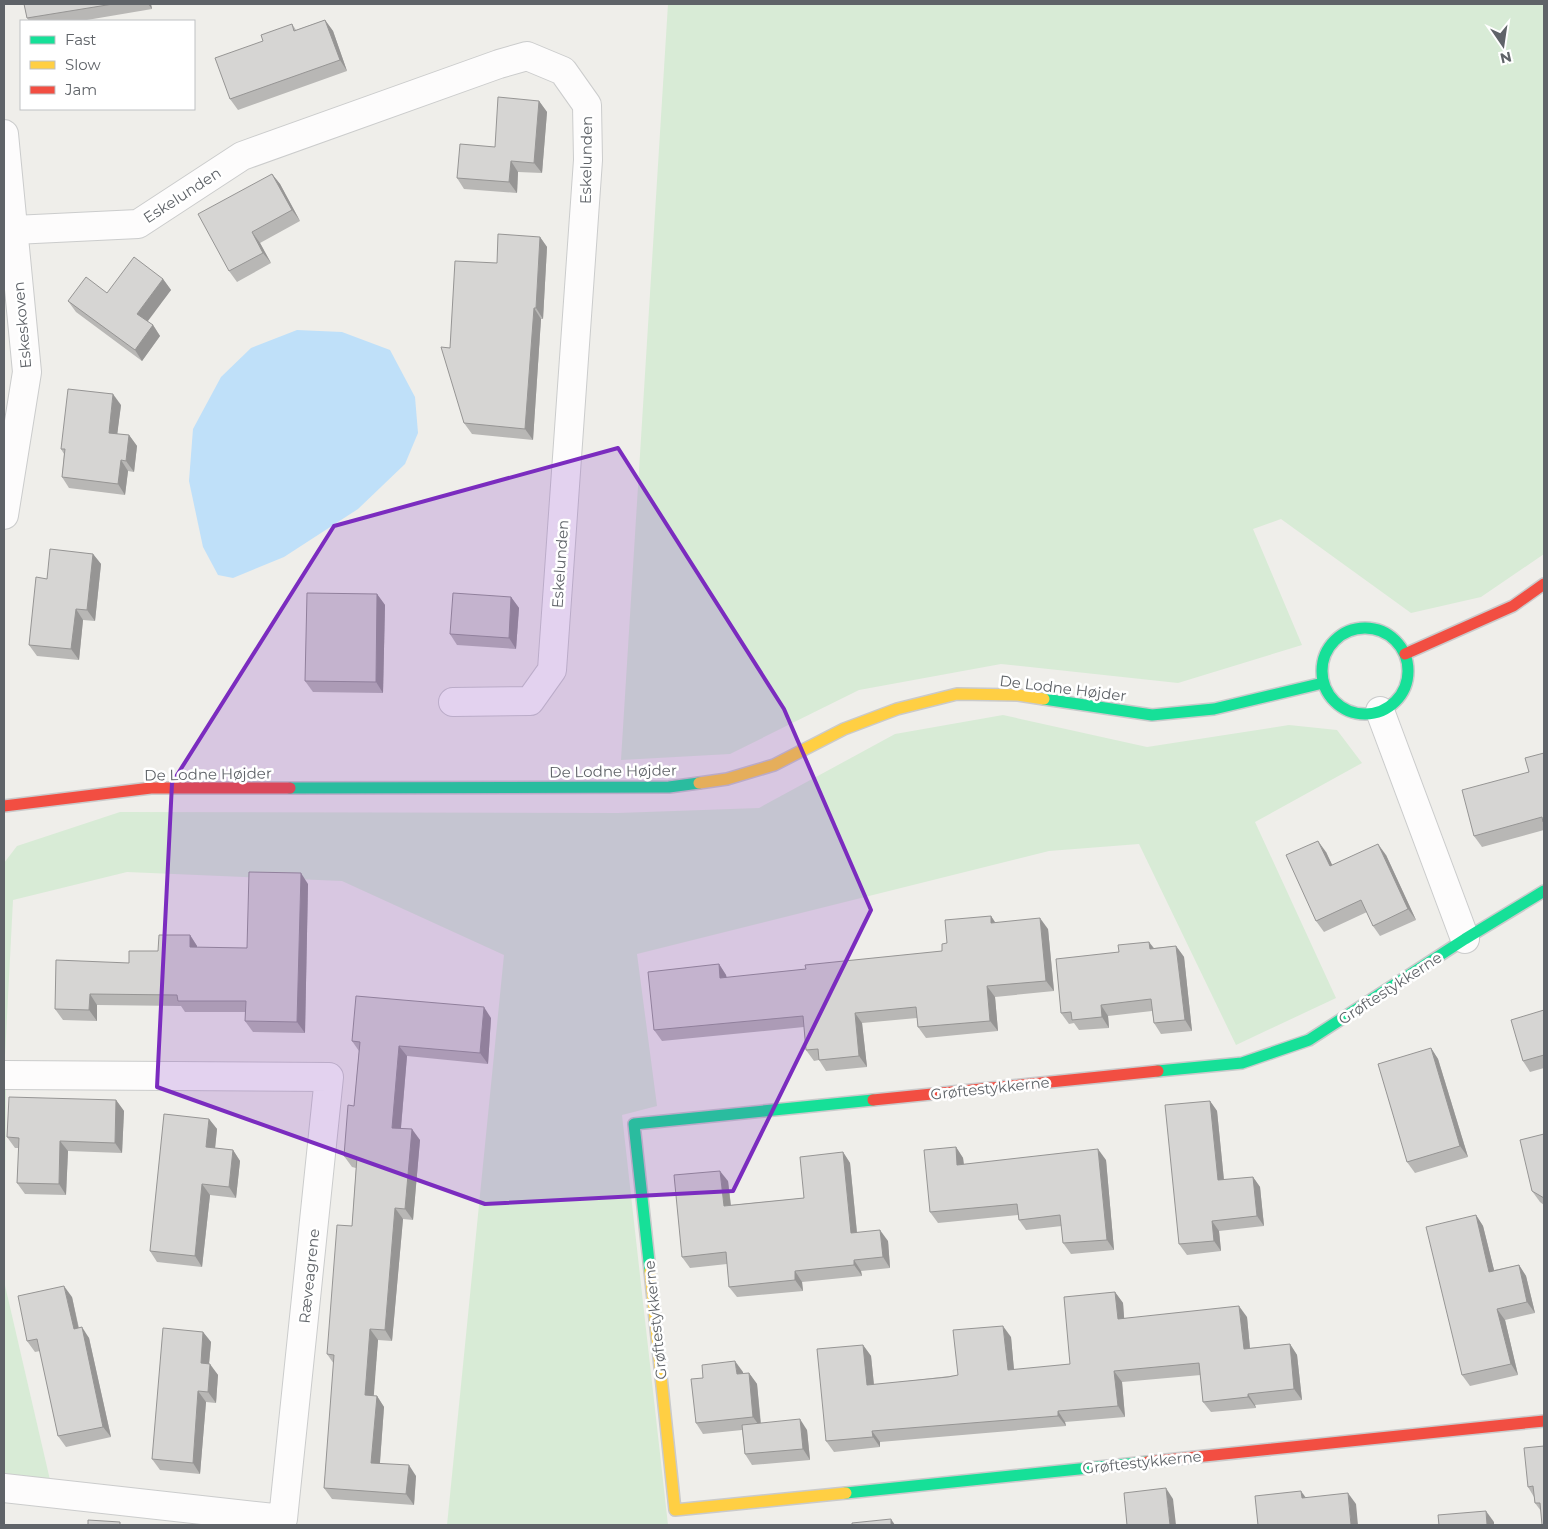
<svg xmlns="http://www.w3.org/2000/svg" width="1548" height="1529" font-family="Montserrat,sans-serif">
	<style>
		.green { fill: #d8ebd6 }
		.water { fill: #bfe0f9 }
		.lines { fill: none; stroke-linecap: round; stroke-linejoin: round }
		.street-casing { stroke: #cbcccc; stroke-width: 30 }
		.fast-casing { stroke: #cacacb; stroke-width: 14 }
		.slow-casing { stroke: #cacacb; stroke-width: 14 }
		.jam-casing { stroke: #cacacb; stroke-width: 14 }
		.street { stroke: #fdfcfc; stroke-width: 28 }
		.fast { stroke: #16e098; stroke-width: 11 }
		.slow { stroke: #ffcf43; stroke-width: 11 }
		.jam { stroke: #f24e42; stroke-width: 11 }
		.wall { fill: #b8b7b5 }
		.shaded-wall { fill: #969594 }
		.building { fill: #d6d5d3; stroke: #969594 }
		.marked { fill: #7b2cbf; fill-opacity: 0.2; stroke: #7b2cbf; stroke-width: 4; stroke-linejoin: round }
		.labels { text-anchor: middle; dominant-baseline: central; stroke-width: 5; stroke-linejoin: round; paint-order: stroke }
		.street-label { font-size: 15px; fill: #5f6368; stroke: #fff }
	</style>
	<rect width="100%" height="100%" fill="#efeeea"/>
	<!-- green -->
	<g class="green">
		<polygon points="668,4 1544,4 1544,554 1481,597 1411,613 1281,519 1253,529 1302,645 1178,683 1001,664 859,690 730,754 621,760"/>
		<polygon points="1003,715 1147,747 1289,725 1337,730 1362,763 1255,822 1336,998 1236,1045 1139,844 1049,851 637,954 657,1106 622,1115 668,1525 447,1525 504,955 342,881 127,872 13,900 5,1056 4,1056 4,863 17,846 120,812 618,813 759,808 895,734"/>
		<polygon points="4,1089 6,1089 4,1274"/>
		<polygon points="4,1281 50,1480 4,1475"/>
	</g>
	<!-- water -->
	<polygon class="water" points="297,330 342,332 390,350 415,397 418,433 405,464 358,509 284,557 233,578 218,575 203,547 189,481 193,429 221,377 251,348"/>
	<g class="lines">
		<!-- street casing -->
		<g class="street-casing">
			<g id="street">
				<polyline points="4,134 27,372 4,515"/>
				<polyline points="14,230 138,224 242,156 499,64 527,56 563,71 587,105 588,160 552,670 530,701 453,702"/>
				<polyline points="1380,711 1465,939"/>
				<polyline points="4,1075 329,1077 283,1519 4,1488"/>
			</g>
		</g>
		<!-- fast casing -->
		<g class="fast-casing">
			<g id="fast">
				<circle cx="1365" cy="671" r="43"/>
				<polyline points="1044,699 1152,715 1214,709 1323,683"/>
				<polyline points="290,788 669,787 699,783"/>
				<polyline points="1158,1071 1242,1063 1309,1040 1465,939 1544,891"/>
				<polyline points="650,1271 634,1124 873,1100"/>
				<polyline points="846,1493 1147,1462"/>
			</g>
		</g>
		<!-- slow casing -->
		<g class="slow-casing">
			<g id="slow">
				<polyline points="699,783 727,779 774,765 844,729 897,709 957,694 1018,695 1044,699"/>
				<polyline points="650,1271 675,1510 846,1493"/>
			</g>
		</g>
		<!-- jam casing -->
		<g class="jam-casing">
			<g id="jam">
				<polyline points="1405,654 1513,606 1544,584"/>
				<polyline points="4,806 151,788 290,788"/>
				<polyline points="873,1100 1158,1071"/>
				<polyline points="1147,1462 1544,1421"/>
			</g>
		</g>
		<!-- street -->
		<use href="#street" class="street"/>
		<!-- fast -->
		<use href="#fast" class="fast"/>
		<!-- slow -->
		<use href="#slow" class="slow"/>
		<!-- jam -->
		<use href="#jam" class="jam"/>
	</g>
	<!-- wall -->
	<g class="wall">
		<polygon points="24,4 151,4 152,9 81,21 29,21 27,18"/>
		<polygon points="325,20 333,31 347,71 238,110 230,99 263,41 292,24 296,30"/>
		<polygon points="539,101 547,112 542,173 518,172 517,193 464,189 457,178 495,147"/>
		<polygon points="272,174 280,184 300,221 260,243 271,263 237,282 229,271"/>
		<polygon points="540,237 547,247 543,319 541,319 533,440 472,434 464,423 450,348 497,263"/>
		<polygon points="163,279 171,290 147,321 153,325 160,336 142,361 76,312 68,301 107,293"/>
		<polygon points="121,405 117,434 129,435 137,446 134,472 128,471 125,495 69,488 62,477 64,454 61,449"/>
		<polygon points="93,554 101,564 95,621 83,620 79,660 37,656 29,645 47,579"/>
		<polygon points="377,594 385,605 383,693 313,692 305,681"/>
		<polygon points="511,597 519,608 516,649 457,645 450,634"/>
		<polygon points="1544,753 1544,830 1482,847 1474,836"/>
		<polygon points="1326,852 1332,865 1386,855 1416,920 1380,936 1373,926 1367,912 1324,932 1316,921"/>
		<polygon points="308,884 305,1033 253,1032 245,1021 245,1012 185,1012 181,1006 97,1005 97,1021 63,1020 55,1009 158,951 190,935 197,946 197,948 247,948"/>
		<polygon points="991,916 995,922 1048,929 1054,991 995,997 998,1031 926,1038 918,1027 917,1018 862,1023 867,1067 826,1071 819,1060 814,1061 806,1050 804,1027 662,1041 654,1030 719,964 726,975 727,978 806,969 942,951 947,943"/>
		<polygon points="1149,942 1154,948 1176,946 1184,957 1192,1031 1161,1034 1154,1023 1152,1011 1108,1016 1109,1028 1079,1030 1074,1023 1069,1024 1061,1013 1119,952"/>
		<polygon points="1544,1010 1544,1068 1530,1072 1523,1061"/>
		<polygon points="491,1018 488,1064 407,1056 401,1128 420,1140 413,1220 403,1219 392,1341 378,1340 373,1396 377,1396 384,1407 380,1463 416,1476 414,1505 332,1499 324,1488 334,1364 327,1354 352,1226 356,1168 352,1167 344,1156 354,1106 359,1051 352,1041"/>
		<polygon points="1431,1048 1438,1059 1468,1157 1415,1173 1407,1162"/>
		<polygon points="116,1100 124,1111 122,1153 68,1151 66,1195 25,1194 17,1183 19,1148 15,1148 7,1137"/>
		<polygon points="1210,1101 1217,1111 1224,1180 1253,1177 1260,1187 1264,1226 1219,1231 1221,1251 1187,1255 1179,1244"/>
		<polygon points="209,1119 217,1129 215,1148 233,1150 240,1161 236,1198 210,1195 202,1267 157,1262 150,1251"/>
		<polygon points="1544,1134 1544,1205 1540,1202 1532,1191"/>
		<polygon points="956,1147 963,1158 964,1164 1106,1160 1114,1250 1071,1254 1063,1243 1062,1226 1026,1230 1019,1220 1018,1215 938,1223 930,1212"/>
		<polygon points="843,1152 850,1163 857,1232 888,1241 890,1268 861,1271 862,1276 802,1282 803,1291 737,1297 729,1287 727,1264 690,1268 682,1257 728,1181 731,1205 804,1198"/>
		<polygon points="1476,1215 1483,1226 1494,1270 1519,1265 1526,1276 1535,1313 1505,1320 1518,1375 1470,1386 1462,1375"/>
		<polygon points="1115,1292 1123,1303 1124,1318 1247,1317 1250,1348 1290,1344 1297,1355 1302,1400 1255,1405 1256,1408 1211,1412 1203,1402 1201,1375 1122,1382 1125,1417 1065,1422 1066,1426 880,1442 880,1447 834,1452 826,1441 863,1345 871,1356 874,1385 958,1375 1011,1337 1014,1370 1070,1364"/>
		<polygon points="72,1297 79,1328 89,1338 111,1437 66,1447 58,1436 40,1351 35,1352 27,1341"/>
		<polygon points="203,1332 211,1342 209,1364 218,1375 216,1403 206,1402 200,1474 160,1470 152,1459"/>
		<polygon points="743,1372 743,1374 749,1373 757,1384 761,1423 807,1430 810,1460 752,1465 745,1454 742,1430 703,1434 696,1423 703,1378"/>
		<polygon points="1544,1446 1541,1511 1535,1503 1534,1497 1528,1487"/>
	</g>
	<!-- shaded-wall -->
	<g class="shaded-wall">
		<polygon points="148,4 151,4 152,9"/>
		<polygon points="325,20 333,31 347,71 340,60"/>
		<polygon points="539,101 547,112 542,173 534,163"/>
		<polygon points="511,161 518,172 517,193 509,182"/>
		<polygon points="272,174 280,184 300,221 292,210"/>
		<polygon points="252,232 260,243 271,263 263,253"/>
		<polygon points="540,237 547,247 543,319 536,308"/>
		<polygon points="163,279 171,290 145,325 137,314"/>
		<polygon points="534,308 541,319 533,440 525,429"/>
		<polygon points="153,325 160,336 142,361 135,350"/>
		<polygon points="113,394 121,405 116,444 109,433"/>
		<polygon points="129,435 137,446 134,472 126,461"/>
		<polygon points="121,460 128,471 125,495 118,484"/>
		<polygon points="93,554 101,564 95,621 87,610"/>
		<polygon points="377,594 385,605 383,693 376,682"/>
		<polygon points="511,597 519,608 516,649 509,638"/>
		<polygon points="76,609 83,620 79,660 71,649"/>
		<polygon points="1318,841 1326,852 1338,877 1330,866"/>
		<polygon points="1378,844 1386,855 1416,920 1408,909"/>
		<polygon points="301,873 308,884 305,1033 297,1022"/>
		<polygon points="991,916 998,927 991,923"/>
		<polygon points="1040,918 1048,929 1054,991 1046,981"/>
		<polygon points="190,935 197,946 197,958 190,947"/>
		<polygon points="1149,942 1157,953 1150,949"/>
		<polygon points="1176,946 1184,957 1192,1031 1185,1020"/>
		<polygon points="719,964 726,975 728,989 720,978"/>
		<polygon points="987,986 995,997 998,1031 990,1021"/>
		<polygon points="90,994 97,1005 97,1021 89,1010"/>
		<polygon points="1101,1005 1108,1016 1109,1028 1102,1017"/>
		<polygon points="484,1007 491,1018 488,1064 480,1053"/>
		<polygon points="855,1013 862,1023 867,1067 859,1056"/>
		<polygon points="399,1046 407,1056 400,1138 392,1128"/>
		<polygon points="1431,1048 1438,1059 1468,1157 1460,1146"/>
		<polygon points="116,1100 124,1111 122,1153 115,1143"/>
		<polygon points="1210,1101 1217,1111 1225,1191 1218,1180"/>
		<polygon points="209,1119 217,1129 214,1158 206,1147"/>
		<polygon points="412,1129 420,1140 413,1220 405,1209"/>
		<polygon points="60,1141 68,1151 66,1195 59,1184"/>
		<polygon points="956,1147 963,1158 965,1176 957,1165"/>
		<polygon points="1098,1149 1106,1160 1114,1250 1107,1240"/>
		<polygon points="233,1150 240,1161 236,1198 229,1187"/>
		<polygon points="843,1152 850,1163 858,1244 851,1233"/>
		<polygon points="720,1171 728,1181 732,1217 724,1206"/>
		<polygon points="1253,1177 1260,1187 1264,1226 1257,1216"/>
		<polygon points="202,1184 210,1195 202,1267 195,1256"/>
		<polygon points="395,1208 403,1219 392,1341 385,1330"/>
		<polygon points="1476,1215 1483,1226 1497,1282 1489,1272"/>
		<polygon points="1212,1221 1219,1231 1221,1251 1214,1241"/>
		<polygon points="880,1230 888,1241 890,1268 883,1257"/>
		<polygon points="854,1260 861,1271 862,1276 854,1265"/>
		<polygon points="1519,1265 1526,1276 1535,1313 1527,1302"/>
		<polygon points="795,1271 802,1282 803,1291 795,1280"/>
		<polygon points="64,1286 72,1297 81,1340 74,1329"/>
		<polygon points="1115,1292 1123,1303 1125,1330 1118,1319"/>
		<polygon points="1239,1306 1247,1317 1251,1360 1244,1349"/>
		<polygon points="1497,1309 1505,1320 1518,1375 1511,1364"/>
		<polygon points="1003,1326 1011,1337 1015,1381 1008,1370"/>
		<polygon points="82,1327 89,1338 111,1437 103,1427"/>
		<polygon points="370,1329 378,1340 373,1406 365,1395"/>
		<polygon points="203,1332 211,1342 208,1374 201,1363"/>
		<polygon points="1290,1344 1297,1355 1302,1400 1294,1389"/>
		<polygon points="863,1345 871,1356 875,1396 867,1385"/>
		<polygon points="735,1361 743,1372 744,1385 737,1374"/>
		<polygon points="210,1364 218,1375 216,1403 208,1392"/>
		<polygon points="1114,1371 1122,1382 1125,1417 1118,1406"/>
		<polygon points="749,1373 757,1384 761,1428 753,1417"/>
		<polygon points="198,1391 206,1402 200,1474 193,1463"/>
		<polygon points="1248,1394 1255,1405 1256,1408 1248,1397"/>
		<polygon points="377,1396 384,1407 379,1474 371,1463"/>
		<polygon points="1058,1411 1065,1422 1066,1426 1058,1416"/>
		<polygon points="800,1419 807,1430 810,1460 803,1449"/>
		<polygon points="872,1431 880,1442 880,1447 873,1437"/>
		<polygon points="409,1465 416,1476 414,1505 406,1494"/>
		<polygon points="1166,1488 1173,1499 1176,1525 1170,1525"/>
		<polygon points="1301,1491 1309,1502 1302,1498"/>
		<polygon points="1348,1493 1356,1504 1358,1525 1351,1525"/>
		<polygon points="1486,1511 1494,1522 1494,1525 1487,1525"/>
		<polygon points="891,1519 895,1525 891,1525"/>
	</g>
	<!-- building -->
	<g class="building">
		<polygon points="24,4 113,4 27,18"/>
		<polygon points="325,20 340,60 230,99 215,58 263,41 261,35 292,24 294,31"/>
		<polygon points="498,97 539,101 534,163 511,161 509,182 457,178 460,144 495,147"/>
		<polygon points="272,174 292,210 252,232 263,253 229,271 198,214"/>
		<polygon points="498,234 540,237 536,308 534,308 525,429 464,423 441,347 450,348 455,261 497,263"/>
		<polygon points="134,257 163,279 137,314 153,325 135,350 68,301 86,277 107,293"/>
		<polygon points="68,389 113,394 109,433 129,435 126,461 121,460 118,484 62,477 65,449 61,449"/>
		<polygon points="50,549 93,554 87,610 76,609 71,649 29,645 36,577 47,579"/>
		<polygon points="307,593 377,594 376,682 305,681"/>
		<polygon points="453,593 511,597 509,638 450,634"/>
		<polygon points="1544,753 1544,822 1543,822 1542,817 1474,836 1462,790 1529,772 1525,758"/>
		<polygon points="1318,841 1330,866 1378,844 1408,909 1373,926 1361,900 1316,921 1286,855"/>
		<polygon points="249,872 301,873 297,1022 245,1021 246,1001 178,1001 177,995 90,994 89,1010 55,1009 56,960 129,963 129,951 158,951 159,935 190,935 190,947 247,948"/>
		<polygon points="991,916 991,923 1040,918 1046,981 987,986 990,1021 918,1027 916,1007 855,1013 859,1056 819,1060 818,1049 806,1050 803,1016 654,1030 648,972 719,964 720,978 806,969 805,965 942,951 942,944 947,943 945,920"/>
		<polygon points="1149,942 1150,949 1176,946 1185,1020 1154,1023 1151,999 1101,1005 1102,1017 1072,1020 1071,1012 1061,1013 1056,959 1119,952 1118,945"/>
		<polygon points="356,996 484,1007 480,1053 399,1046 392,1128 412,1129 405,1209 395,1208 385,1330 370,1329 365,1395 377,1396 371,1463 409,1465 406,1494 324,1488 334,1355 327,1354 337,1225 352,1226 357,1157 344,1156 348,1105 354,1106 360,1042 352,1041"/>
		<polygon points="1544,1010 1544,1055 1523,1061 1511,1020"/>
		<polygon points="1431,1048 1460,1146 1407,1162 1378,1064"/>
		<polygon points="9,1097 116,1100 115,1143 60,1141 59,1184 17,1183 19,1138 7,1137"/>
		<polygon points="1210,1101 1218,1180 1253,1177 1257,1216 1212,1221 1214,1241 1179,1244 1165,1105"/>
		<polygon points="164,1114 209,1119 206,1147 233,1150 229,1187 202,1184 195,1256 150,1251"/>
		<polygon points="1544,1134 1544,1198 1532,1191 1520,1140"/>
		<polygon points="956,1147 957,1165 1098,1149 1107,1240 1063,1243 1060,1215 1019,1220 1017,1204 930,1212 924,1150"/>
		<polygon points="843,1152 851,1233 880,1230 883,1257 854,1260 854,1265 795,1271 795,1280 729,1287 726,1252 682,1257 674,1175 720,1171 724,1206 804,1198 800,1157"/>
		<polygon points="1476,1215 1489,1272 1519,1265 1527,1302 1497,1309 1511,1364 1462,1375 1426,1227"/>
		<polygon points="64,1286 74,1329 82,1327 103,1427 58,1436 37,1339 27,1341 18,1296"/>
		<polygon points="1115,1292 1118,1319 1239,1306 1244,1349 1290,1344 1294,1389 1248,1394 1248,1397 1203,1402 1199,1363 1114,1371 1118,1406 1058,1411 1058,1416 872,1431 873,1437 826,1441 817,1349 863,1345 867,1385 948,1377 958,1375 953,1330 1003,1326 1008,1370 1070,1364 1064,1297"/>
		<polygon points="163,1328 203,1332 201,1363 210,1364 208,1392 198,1391 193,1463 152,1459"/>
		<polygon points="735,1361 737,1374 749,1373 753,1417 696,1423 691,1379 703,1378 702,1365"/>
		<polygon points="800,1419 803,1449 745,1454 742,1425"/>
		<polygon points="1544,1446 1544,1525 1542,1525 1540,1503 1535,1503 1533,1486 1528,1487 1524,1448"/>
		<polygon points="1166,1488 1170,1525 1127,1525 1124,1493"/>
		<polygon points="1301,1491 1302,1498 1348,1493 1351,1525 1258,1525 1255,1496"/>
		<polygon points="1486,1511 1487,1525 1439,1525 1438,1515"/>
		<polygon points="891,1519 891,1525 852,1525 852,1523"/>
		<polygon points="88,1520 120,1522 120,1525 88,1525"/>
	</g>
	<!-- marked area -->
	<path class="marked" d="M618,448L784,709L871,910L733,1191L485,1204L157,1087L172,783L334,526Z"/>
	<g class="labels">
		<!-- street labels -->
		<g class="street-label">
			<text transform="translate(586 160) rotate(-89)">Eskelunden</text>
			<text transform="translate(182 195) rotate(-33)">Eskelunden</text>
			<text transform="translate(22 325) rotate(-95)">Eskeskoven</text>
			<text transform="translate(560 564) rotate(-86)">Eskelunden</text>
			<text transform="translate(1063 688) rotate(7)">De Lodne Højder</text>
			<text transform="translate(613 771) rotate(-1)">De Lodne Højder</text>
			<text transform="translate(208 774) rotate(-1)">De Lodne Højder</text>
			<text transform="translate(1390 988) rotate(-33)">Grøftestykkerne</text>
			<text transform="translate(990 1088) rotate(-6)">Grøftestykkerne</text>
			<text transform="translate(309 1276) rotate(-84)">Ræveagrene</text>
			<text transform="translate(655 1320) rotate(-96)">Grøftestykkerne</text>
			<text transform="translate(1142 1462) rotate(-6)">Grøftestykkerne</text>
		</g>
	</g>
	<!-- border -->
	<rect width="1548" height="1529" fill="none" stroke="#5f6368" stroke-width="10"/>
	<!-- legend -->
	<rect x="20" y="20" width="175" height="90" fill="#ffffff" stroke="#bfc1c3"/>
	<rect x="30" y="36" width="25" height="8" fill="#16e098" stroke="#bfc1c3"/>
	<text x="65" y="45" font-size="15" fill="#5f6368">Fast</text>
	<rect x="30" y="61" width="25" height="8" fill="#ffcf43" stroke="#bfc1c3"/>
	<text x="65" y="70" font-size="15" fill="#5f6368">Slow</text>
	<rect x="30" y="86" width="25" height="8" fill="#f24e42" stroke="#bfc1c3"/>
	<text x="65" y="95" font-size="15" fill="#5f6368">Jam</text>
	<!-- north arrow -->
	<g transform="translate(1503 45) rotate(167)" stroke="#ffffff" stroke-width="4" paint-order="stroke">
	<path d="M0-4L9 19L0 12L-9 19Z" fill="#5f6368"/>
	<text y="-8" font-size="14" font-weight="bold" text-anchor="middle" fill="#5f6368">N</text>
	</g>
</svg>
